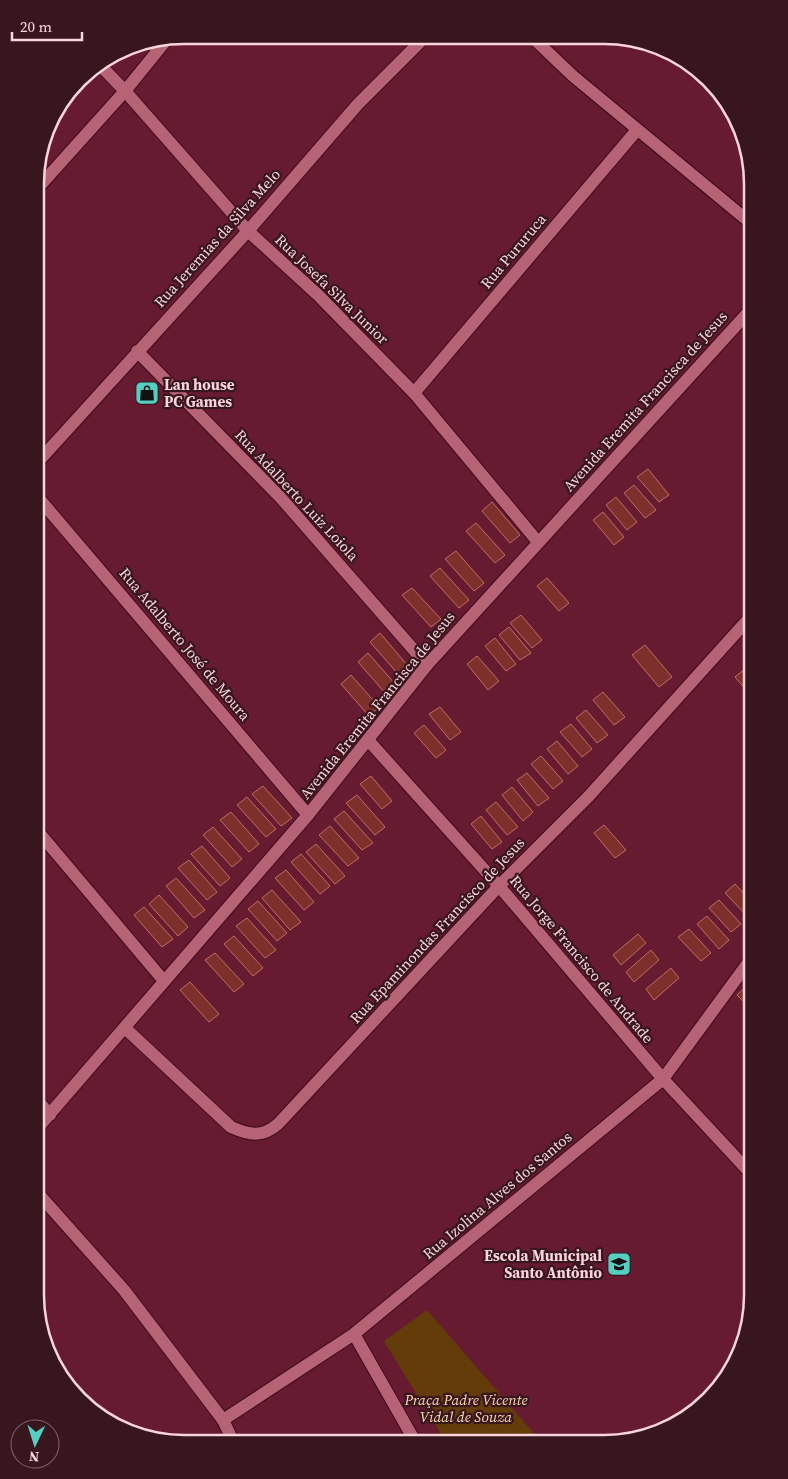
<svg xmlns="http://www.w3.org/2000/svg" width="788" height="1479" font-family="'Source Serif 4',serif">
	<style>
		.green { fill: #633c0a }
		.building { fill: #7d302b; stroke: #c16d65 }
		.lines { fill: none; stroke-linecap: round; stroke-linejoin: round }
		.minor-casing { stroke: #41081b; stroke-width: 14 }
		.minor { stroke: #b66376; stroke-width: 12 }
		.labels { text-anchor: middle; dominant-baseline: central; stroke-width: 4.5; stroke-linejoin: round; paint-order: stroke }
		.street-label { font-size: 15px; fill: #fbd5db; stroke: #37161e }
		.poi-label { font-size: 15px; font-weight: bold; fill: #fbd5db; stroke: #37161e; text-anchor: start }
		.park-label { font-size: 15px; font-style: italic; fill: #fed6ae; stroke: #37161e }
		.rim { fill: none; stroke: #fbd5db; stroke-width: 2.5 }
	</style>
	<rect width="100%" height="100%" fill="#661b31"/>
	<!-- green -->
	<polygon class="green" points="427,1310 537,1437 540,1444 447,1444 384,1341"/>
	<!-- building -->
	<g class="building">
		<polygon points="648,469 669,495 659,502 637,477"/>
		<polygon points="634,485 656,510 645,518 624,493"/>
		<polygon points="616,497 637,522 627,530 606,505"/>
		<polygon points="492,502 520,535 510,543 482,511"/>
		<polygon points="603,512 624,537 614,545 593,520"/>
		<polygon points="476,523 505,555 495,563 466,531"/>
		<polygon points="456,551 484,583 474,591 445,559"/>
		<polygon points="440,568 469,600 459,608 430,576"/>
		<polygon points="547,578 569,603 559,611 537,586"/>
		<polygon points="412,588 441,619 431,627 402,595"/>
		<polygon points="521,615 542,640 532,648 510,623"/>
		<polygon points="509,627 531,653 520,660 499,635"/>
		<polygon points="380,633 408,666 398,674 370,642"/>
		<polygon points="495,638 516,664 506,671 485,646"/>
		<polygon points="645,645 672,677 659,687 632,655"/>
		<polygon points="368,653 396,685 386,694 358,662"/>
		<polygon points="477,656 499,681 488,690 467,664"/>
		<polygon points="745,669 753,678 753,698 735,677"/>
		<polygon points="351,675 379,707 369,716 341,684"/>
		<polygon points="603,692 625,717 614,725 593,700"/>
		<polygon points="440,707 461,732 450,740 429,714"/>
		<polygon points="586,710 608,735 597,743 576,718"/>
		<polygon points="571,724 592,749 582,757 560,732"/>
		<polygon points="424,725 446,750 436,758 414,733"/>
		<polygon points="557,741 578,766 568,774 547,749"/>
		<polygon points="541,756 563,781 553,789 531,764"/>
		<polygon points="527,773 549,798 538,806 517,780"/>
		<polygon points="371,776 392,801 382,809 360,784"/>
		<polygon points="263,786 292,818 281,826 252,794"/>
		<polygon points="512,787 533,812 523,821 502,795"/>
		<polygon points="357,795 385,827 375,835 346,803"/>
		<polygon points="247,797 276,829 266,837 237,805"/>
		<polygon points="496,802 518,827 507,835 486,810"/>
		<polygon points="344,811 373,843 362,850 334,819"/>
		<polygon points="231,812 259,844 249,852 220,820"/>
		<polygon points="481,816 502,842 492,849 471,824"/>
		<polygon points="604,825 626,850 615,858 594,833"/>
		<polygon points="330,826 359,858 348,866 319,835"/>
		<polygon points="213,827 242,859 232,867 203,835"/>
		<polygon points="316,844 345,876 335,884 306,852"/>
		<polygon points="202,846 230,878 220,886 191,854"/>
		<polygon points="301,854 330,886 320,894 291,862"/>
		<polygon points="189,860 217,892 207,900 178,868"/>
		<polygon points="286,870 314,902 304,910 275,878"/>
		<polygon points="176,878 205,910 194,918 166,886"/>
		<polygon points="735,884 753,903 753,913 748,917 725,893"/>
		<polygon points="272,890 301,922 290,930 262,898"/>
		<polygon points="159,895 188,927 178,936 149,904"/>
		<polygon points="719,900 741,924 731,932 709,908"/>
		<polygon points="258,901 287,933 277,941 248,909"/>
		<polygon points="144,907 173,939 162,947 134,915"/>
		<polygon points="707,916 729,940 719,949 697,924"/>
		<polygon points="247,918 276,950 265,958 236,926"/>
		<polygon points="689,929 711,953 701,961 678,937"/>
		<polygon points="638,934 646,943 621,965 613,955"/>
		<polygon points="234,936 263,968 253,976 224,944"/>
		<polygon points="651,950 659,960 634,982 626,972"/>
		<polygon points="215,953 244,984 234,992 205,960"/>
		<polygon points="671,968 679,978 654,1000 646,989"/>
		<polygon points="190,982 219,1014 209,1022 180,990"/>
		<polygon points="747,986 753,992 753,1011 737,995"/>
	</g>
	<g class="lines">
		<!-- minor casing -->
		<g class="minor-casing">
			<g id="minor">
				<polyline points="532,37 573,76 753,225"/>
				<polyline points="99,64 125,91 248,231 318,295 414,393 538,542"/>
				<polyline points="36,190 125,91 168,38"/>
				<polyline points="137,351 281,498 427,665"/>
				<polyline points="414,393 637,130"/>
				<polyline points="36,464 248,231 358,104 425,37"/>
				<polyline points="36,495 308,815"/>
				<polyline points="368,740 499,886 663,1079 753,1176"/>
				<polyline points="36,829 164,981"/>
				<path d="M125,1028L231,1127C249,1135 262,1138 278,1124L499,886L588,797L753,614"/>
				<polyline points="35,1097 50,1115"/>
				<polyline points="35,1131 308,815 427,665 753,307"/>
				<polyline points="35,1190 124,1290 223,1420 234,1443"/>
				<polyline points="354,1334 416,1443"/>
				<polyline points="223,1420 354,1334 663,1079 753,956"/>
			</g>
		</g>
		<!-- minor -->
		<use href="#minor" class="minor"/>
	</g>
	<!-- icons -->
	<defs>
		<g id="shop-square" transform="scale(1.25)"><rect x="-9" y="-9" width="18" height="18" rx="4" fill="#56cec2" stroke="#37161e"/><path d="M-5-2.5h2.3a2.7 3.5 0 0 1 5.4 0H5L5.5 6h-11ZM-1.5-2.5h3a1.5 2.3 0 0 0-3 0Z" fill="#111"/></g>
		<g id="school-square" transform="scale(1.25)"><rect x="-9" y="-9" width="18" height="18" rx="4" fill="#56cec2" stroke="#37161e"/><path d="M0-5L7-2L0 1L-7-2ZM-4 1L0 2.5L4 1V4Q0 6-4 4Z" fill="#111"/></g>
	</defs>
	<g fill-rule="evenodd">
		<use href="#shop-square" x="147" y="393"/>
		<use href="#school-square" x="619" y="1264"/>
	</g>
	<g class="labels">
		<!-- street labels -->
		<g class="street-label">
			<text transform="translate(217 238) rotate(-48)">Rua Jeremias da Silva Melo</text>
			<text transform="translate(513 251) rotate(-50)">Rua Pururuca</text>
			<text transform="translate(332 289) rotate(44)">Rua Josefa Silva Junior</text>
			<text transform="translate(645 401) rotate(-48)">Avenida Eremita Francisca de Jesus</text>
			<text transform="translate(297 495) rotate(47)">Rua Adalberto Luiz Loiola</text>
			<text transform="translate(185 644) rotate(50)">Rua Adalberto José de Moura</text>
			<text transform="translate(377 705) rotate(-51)">Avenida Eremita Francisca de Jesus</text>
			<text transform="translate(437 930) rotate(-47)">Rua Epaminondas Francisco de Jesus</text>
			<text transform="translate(582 959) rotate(50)">Rua Jorge Francisco de Andrade</text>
			<text transform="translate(497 1195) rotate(-40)">Rua Izolina Alves dos Santos</text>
		</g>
		<!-- poi labels -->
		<g class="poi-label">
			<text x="164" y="384">Lan house<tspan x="164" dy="17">PC Games</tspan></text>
			<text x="602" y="1255" text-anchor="end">Escola Municipal<tspan x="602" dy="17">Santo Antônio</tspan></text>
		</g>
		<!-- park labels -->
		<g class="park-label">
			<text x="466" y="1399">Praça Padre Vicente<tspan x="466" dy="17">Vidal de Souza</tspan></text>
		</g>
	</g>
	<!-- crop -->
	<path d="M0 0H788V1479H0ZM184 44H604A140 140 0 0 1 744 184V1295A140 140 0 0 1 604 1435H184A140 140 0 0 1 44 1295V184A140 140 0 0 1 184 44Z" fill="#37161e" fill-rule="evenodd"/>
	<path class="rim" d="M184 44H604A140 140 0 0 1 744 184V1295A140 140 0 0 1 604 1435H184A140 140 0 0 1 44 1295V184A140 140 0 0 1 184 44Z"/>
	<!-- north arrow -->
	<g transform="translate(35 1444) rotate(184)"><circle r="24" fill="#37161e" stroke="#85626a"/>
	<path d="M0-4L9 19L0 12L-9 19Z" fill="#56cec2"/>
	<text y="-8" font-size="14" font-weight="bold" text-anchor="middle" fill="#fbd5db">N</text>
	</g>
	<!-- scale -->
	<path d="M12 32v8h70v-8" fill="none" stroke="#fbd5db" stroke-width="2.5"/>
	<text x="20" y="32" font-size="15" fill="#fbd5db" stroke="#37161e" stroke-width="4" paint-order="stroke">20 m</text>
</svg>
